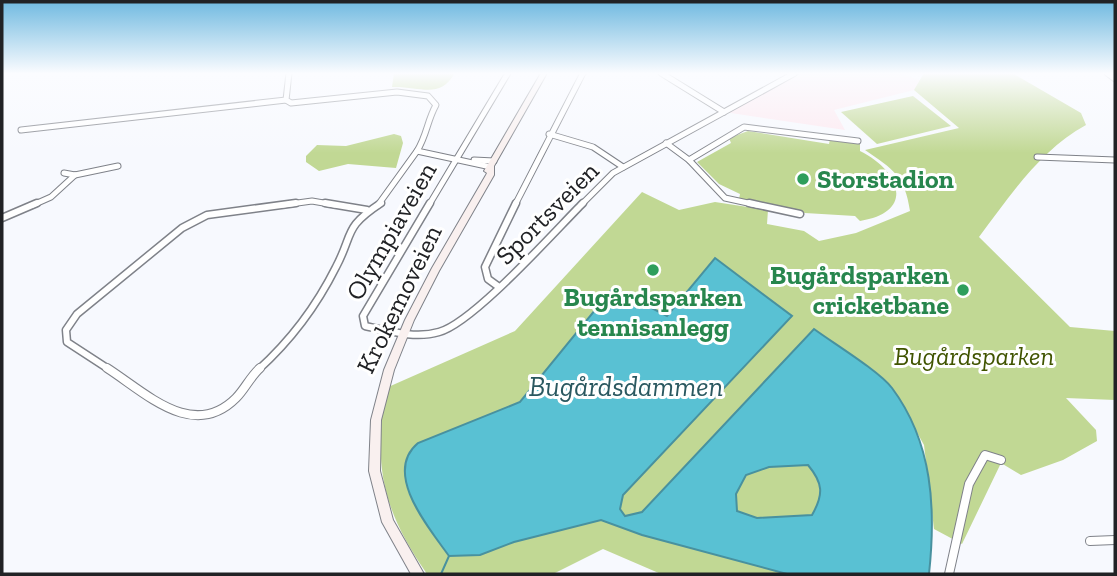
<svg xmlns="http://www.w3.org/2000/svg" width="1117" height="576" font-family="'Zilla Slab',serif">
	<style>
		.education { fill: #fde9f0 }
		.green { fill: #c1d894 }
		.water { fill: #59c1d3; stroke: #48919f; stroke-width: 2; fill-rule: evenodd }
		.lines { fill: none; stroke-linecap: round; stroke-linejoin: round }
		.stream { stroke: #48919f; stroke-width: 2 }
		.street-far2-casing { stroke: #7f8289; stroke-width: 7 }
		.street-far1-casing { stroke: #7f8289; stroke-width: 9 }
		.street-casing { stroke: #7f8289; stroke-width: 10 }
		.secondary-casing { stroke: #7f8289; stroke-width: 2 }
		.street-far2 { stroke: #fff; stroke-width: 5 }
		.street-far1 { stroke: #fff; stroke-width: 6 }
		.street { stroke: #fff; stroke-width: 8 }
		.secondary { fill: #f9f0ef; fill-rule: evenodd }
		.leisure-dot { fill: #2e9e5b; stroke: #fff; stroke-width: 2.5 }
		.labels { text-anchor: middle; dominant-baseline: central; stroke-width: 6; stroke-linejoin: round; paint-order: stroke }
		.leisure-label { font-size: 26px; font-weight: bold; fill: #27864d; stroke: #fff; text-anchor: start }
		.street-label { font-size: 26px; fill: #212225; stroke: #fff }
		.park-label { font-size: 26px; font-style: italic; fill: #405400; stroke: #fff }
		.water-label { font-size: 28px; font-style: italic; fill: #2a5860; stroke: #fff }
	</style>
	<rect width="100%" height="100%" fill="#f7f9fe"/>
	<!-- education -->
	<polygon class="education" points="795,73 899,73 920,80 914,90 834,110 845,130 724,112"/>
	<!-- green -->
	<g class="green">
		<path d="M394,73H455C439,100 421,86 392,87Z"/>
		<path d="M924,73H1012L1081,113L1086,125C1040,150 1010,196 979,237L1070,327L1115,331V400L1066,398L1096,430L1097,441L1063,460L1021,475L1001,463L962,544L934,529L924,445L891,386L642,512L625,516L620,509L623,495L791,316L674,310L667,316L613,289L520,402L418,443L480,555L514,542L601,520L642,535L787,574H661L603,549L553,574H427C382,509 373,466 386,388L515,331L642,192L679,210L715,202L768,210L767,224L804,231L819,241L856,233L910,211C905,176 893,169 865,150L959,128L914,90Z"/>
		<polygon points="913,96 951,126 877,144 841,112"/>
		<path d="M748,131L829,144L830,139L860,144V151C899,170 917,212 860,221L855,216L805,213L739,199L740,194L719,184L697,162L731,143L729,138Z"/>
		<polygon points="394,134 401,136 403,143 396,168 348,164 319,171 306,162 306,156 317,145 346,146"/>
		<path d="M808,465C823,483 824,494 812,515L757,518L737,511L736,494L746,475L769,467Z"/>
	</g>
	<!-- water -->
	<path class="water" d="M715,258L792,316L623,495L620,509L625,516L642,512L814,329C833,343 879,371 892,388C933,443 936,509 929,574H787L642,535L601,520L514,542L480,555L449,556C429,528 382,473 418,443L520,402L613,288L667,316ZM808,465C823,483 824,494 812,515L757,518L737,511L736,494L746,475L769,467Z"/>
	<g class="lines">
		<!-- stream -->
		<polyline class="stream" points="441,574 449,556"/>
		<!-- street-far2 casing -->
		<g class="street-far2-casing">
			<g id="street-far2">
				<path d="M289,73L286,100L291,103L397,92L428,96L436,105C427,121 427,135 417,151L491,167"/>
				<polyline points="661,73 724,112"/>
				<polyline points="1107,73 1115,79"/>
				<polyline points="21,130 286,100"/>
				<polyline points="549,134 593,147 623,167"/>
				<polyline points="666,143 689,160 725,198 757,205"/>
				<polyline points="1037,157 1115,160"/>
				<polyline points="474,160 494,161"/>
				<polyline points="689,160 744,127 858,141"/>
				<polyline points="64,173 75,175 118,166"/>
				<polyline points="33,205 51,197 75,175"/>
				<polyline points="283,205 312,201 335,205"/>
				<polyline points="378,205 417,151"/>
				<polyline points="429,205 508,73"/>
				<polyline points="515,205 583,73"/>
				<polyline points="581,205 613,173 795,73"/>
			</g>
		</g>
		<!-- street-far1 casing -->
		<g class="street-far1-casing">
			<g id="street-far1">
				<polyline points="325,203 367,210"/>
				<path d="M430,203L363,316L365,326C389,331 415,339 439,332C473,323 554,232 583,203"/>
				<polyline points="749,203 800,214"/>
				<polyline points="2,218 37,203"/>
				<polyline points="499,287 488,279 485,267 516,203"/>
				<polyline points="110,370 67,342 66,330 77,314 182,228 207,215 296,203"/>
				<path d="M258,370C289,342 317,305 336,267C354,233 343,228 381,203"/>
			</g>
		</g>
		<!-- street casing -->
		<g class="street-casing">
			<g id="street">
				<path d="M107,368C146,393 193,441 236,398C245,389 250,377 260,368"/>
				<polyline points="1090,541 1115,540"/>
				<polyline points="949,574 969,484 985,455 1001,460"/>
			</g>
		</g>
		<!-- secondary casing -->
		<g class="secondary-casing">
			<polygon id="secondary" points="541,73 547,73 494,166 494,175 439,271 414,320 394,370 381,420 380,471 393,520 424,574 411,574 382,522 369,471 371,420 384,370 405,320 432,268 486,175 487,173 484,171"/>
		</g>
		<!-- street-far2 -->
		<use href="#street-far2" class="street-far2"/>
		<!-- street-far1 -->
		<use href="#street-far1" class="street-far1"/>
		<!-- street -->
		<use href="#street" class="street"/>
		<!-- secondary -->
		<use href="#secondary" class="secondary"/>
	</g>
	<!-- sky -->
	<linearGradient id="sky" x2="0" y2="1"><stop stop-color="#6fb9e0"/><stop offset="0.48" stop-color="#fbfcff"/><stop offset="1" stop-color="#fbfcff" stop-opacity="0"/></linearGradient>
	<rect width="1117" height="153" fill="url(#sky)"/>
	<!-- markers -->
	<g class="leisure-dot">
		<circle cx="803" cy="179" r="7"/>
		<circle cx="653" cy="270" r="7"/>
		<circle cx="963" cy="290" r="7"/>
	</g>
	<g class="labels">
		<!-- leisure labels -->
		<g class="leisure-label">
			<text x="817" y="179">Storstadion</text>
			<text x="949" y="275" text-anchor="end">Bugårdsparken<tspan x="949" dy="30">cricketbane</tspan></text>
			<text x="653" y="297" text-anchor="middle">Bugårdsparken<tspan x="653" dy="30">tennisanlegg</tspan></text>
		</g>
		<!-- street labels -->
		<g class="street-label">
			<text transform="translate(547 213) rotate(-45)">Sportsveien</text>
			<text transform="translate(391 231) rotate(-60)">Olympiaveien</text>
			<text transform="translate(399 299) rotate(-64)">Krokemoveien</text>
		</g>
		<!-- park labels -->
		<g class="park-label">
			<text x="974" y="356">Bugårdsparken</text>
		</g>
		<!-- water labels -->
		<g class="water-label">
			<text x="626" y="386">Bugårdsdammen</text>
		</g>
	</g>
	<!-- border -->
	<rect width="1117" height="576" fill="none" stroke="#212225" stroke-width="7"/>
</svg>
